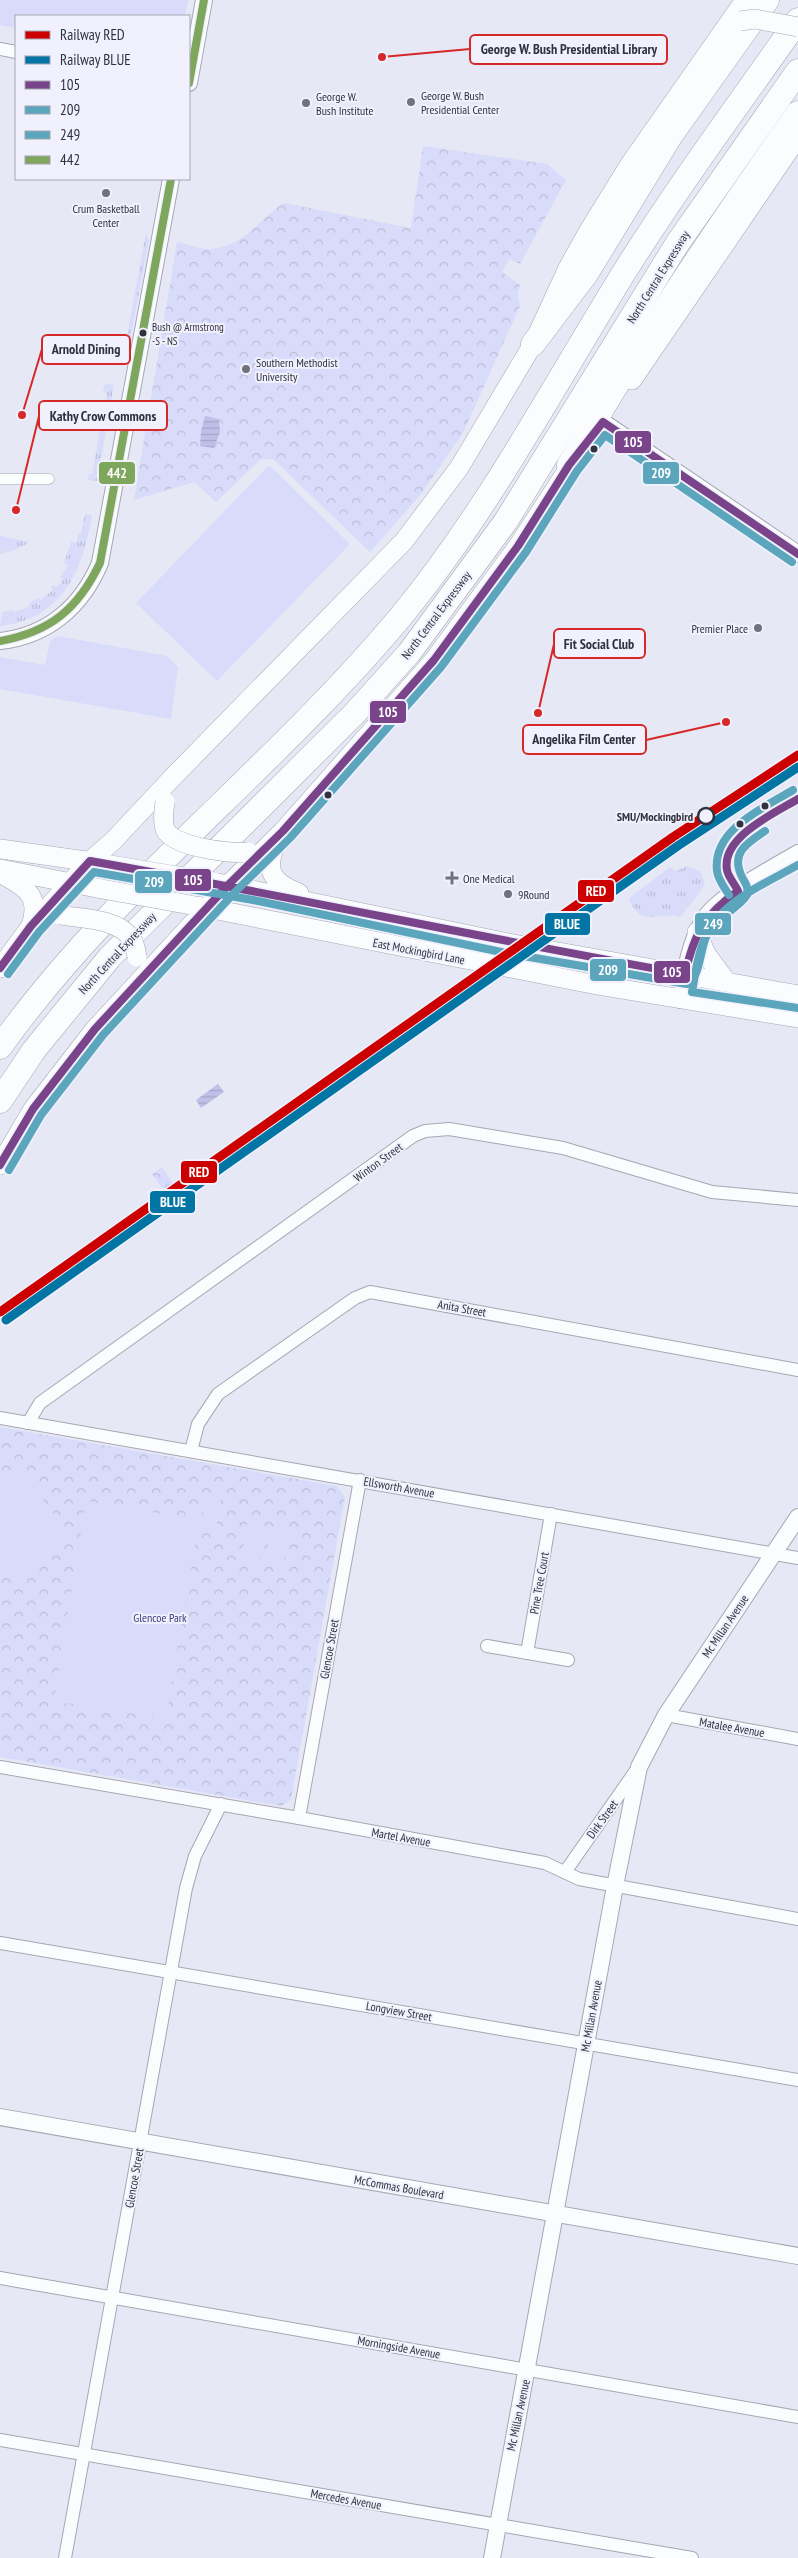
<svg xmlns="http://www.w3.org/2000/svg" width="798" height="2558" font-family="'PT Sans Narrow',sans-serif">
	<style>
		.grass { fill: url(#grass-tufts) }
		.park { fill: url(#park-crowns) }
		.pitch { fill: #d9dbfa }
		.water { fill: url(#water-rules) }
		.lines { fill: none; stroke-linecap: round; stroke-linejoin: round }
		.pedestrian-casing { stroke: #a6a7b2; stroke-width: 11 }
		.minor-casing { stroke: #a6a7b2; stroke-width: 14 }
		.tertiary-casing { stroke: #a6a7b2; stroke-width: 18 }
		.secondary-casing { stroke: #a6a7b2; stroke-width: 20 }
		.motorway-casing { stroke: #a6a7b2; stroke-width: 25 }
		.pedestrian { stroke: #fbfcfe; stroke-width: 10 }
		.minor { stroke: #fbfcfe; stroke-width: 12 }
		.tertiary { stroke: #fbfcfe; stroke-width: 16 }
		.secondary { stroke: #fbfcfe; stroke-width: 19 }
		.motorway { stroke: #fbfcfe; stroke-width: 24 }
		.secondary-bridge-casing { stroke: #a6a7b2; stroke-width: 20; stroke-linecap: butt }
		.secondary-bridge { stroke: #fbfcfe; stroke-width: 19 }
		.bus-1-casing { stroke: #f0f1fd; stroke-width: 11 }
		.bus-2-casing { stroke: #f0f1fd; stroke-width: 11 }
		.bus-3-casing { stroke: #f0f1fd; stroke-width: 11 }
		.bus-4-casing { stroke: #f0f1fd; stroke-width: 11 }
		.bus-1 { stroke: #794489; stroke-width: 8 }
		.bus-2 { stroke: #5ca6bd; stroke-width: 8 }
		.bus-3 { stroke: #5ca6bd; stroke-width: 8 }
		.bus-4 { stroke: #7ea65d; stroke-width: 8 }
		.rail-1-casing { stroke: #f0f1fd; stroke-width: 12 }
		.rail-2-casing { stroke: #f0f1fd; stroke-width: 12 }
		.rail-1 { stroke: #c00; stroke-width: 9 }
		.rail-2 { stroke: #0275a4; stroke-width: 9 }
		.poi-dot { fill: #71727e; stroke: #f0f1fd; stroke-width: 2 }
		.bus-dot { fill: #31323e; stroke: #f0f1fd; stroke-width: 2 }
		.stop-dot { fill: #f0f1fd; stroke: #31323e; stroke-width: 2.5 }
		.labels { text-anchor: middle; dominant-baseline: central; stroke-width: 4; stroke-linejoin: round; paint-order: stroke }
		.bus-label { font-size: 11px; fill: #31323e; stroke: #f0f1fd; text-anchor: start }
		.poi-label { font-size: 12px; fill: #31323e; stroke: #f0f1fd; text-anchor: start }
		.street-label { font-size: 12px; fill: #31323e; stroke: #f0f1fd }
		.stop-label { font-size: 12px; font-weight: bold; fill: #31323e; stroke: #f0f1fd; text-anchor: end }
		.park-label { font-size: 12px; fill: #3d3c7b; stroke: #f0f1fd }
		.leader { fill: none; stroke: #d62828; stroke-width: 2 }
		.callout-dot { fill: #d62828; stroke: #f0f1fd; stroke-width: 2 }
		.callout { fill: #f0f1fd; stroke: #d62828; stroke-width: 2 }
		.callout-label { font-size: 14px; text-anchor: middle; font-weight: bold; fill: #31323e }
		.line-badge { stroke: #f0f1fd; stroke-width: 2 }
		.badge-label { font-size: 14px; text-anchor: middle; font-weight: bold; fill: #fff }
	</style>
	<defs>
		<pattern id="grass-tufts" width="24" height="20" patternUnits="userSpaceOnUse" patternTransform="scale(1.25)"><rect width="24" height="20" fill="#d9dbfa"/><path d="M3 7l-1-3M5 7V3M7 7l1-3M15 17l-1-3M17 17v-4M19 17l1-3" fill="none" stroke="#bbbcd7"/></pattern>
		<pattern id="park-crowns" width="20" height="18" patternUnits="userSpaceOnUse" patternTransform="scale(1.25)"><rect width="20" height="18" fill="#d9dbfa"/><path d="M2 6a3 3 0 1 1 6 0M12 15a3 3 0 1 1 6 0" fill="none" stroke="#bbbcd7"/></pattern>
		<pattern id="water-rules" width="6" height="5" patternUnits="userSpaceOnUse" patternTransform="scale(1.25)"><rect width="6" height="5" fill="#bec0e8"/><path d="M0 2.5h6" fill="none" stroke="#a4a5c8"/></pattern>
	</defs>
	<rect width="100%" height="100%" fill="#e7e8f5"/>
	<!-- grass -->
	<g class="grass">
		<polygon points="146,233 149,240 127,357 122,363"/>
		<polygon points="105,383 114,385 97,481 88,480 89,474 92,474 107,393 103,392"/>
		<path d="M85,514L92,515C83,570 63,619 0,626L2,612L13,610L14,612L29,607V603L38,598L40,600L53,590L51,587L54,585L57,587L63,580L60,577L68,566L64,563L71,542H77L78,533H81Z"/>
		<polygon points="0,536 30,542 15,550 0,554"/>
		<path d="M687,866L700,871L705,883L698,895L680,917C658,911 640,929 629,898L670,867L676,871Z"/>
	</g>
	<!-- park -->
	<g class="park">
		<path d="M423,146L547,164L566,180L520,264L510,259L502,272L520,285L518,295L520,306L463,433L421,494L370,552L273,459H261L216,502L194,482L134,500L177,242C187,244 202,250 212,249C246,246 258,219 284,203L411,228Z"/>
		<polygon points="162,1167 173,1183 170,1189 162,1188 152,1174"/>
		<polygon points="0,1427 337,1486 345,1497 291,1800 281,1806 0,1757"/>
	</g>
	<!-- pitch -->
	<g class="pitch">
		<polygon points="0,0 188,0 185,16 16,16 16,28 0,25"/>
		<polygon points="269,465 350,544 217,681 136,603"/>
		<polygon points="58,636 167,656 178,667 171,719 0,689 0,657 45,665 50,641"/>
		<path d="M13,1469L23,1471L71,1539C53,1558 28,1578 0,1571V1478Z"/>
		<polygon points="206,1495 221,1498 216,1528 201,1525"/>
		<polygon points="86,1501 199,1520 166,1719 54,1701"/>
		<polygon points="247,1523 265,1526 259,1565 241,1562"/>
		<polygon points="271,1527 289,1530 283,1569 265,1566"/>
	</g>
	<!-- water -->
	<g class="water">
		<polygon points="205,416 219,419 220,432 214,448 200,446 201,431"/>
		<polygon points="218,1084 224,1092 201,1108 196,1100"/>
	</g>
	<g class="lines">
		<!-- pedestrian casing -->
		<g class="pedestrian-casing">
			<polyline id="pedestrian" points="0,479 49,479"/>
		</g>
		<!-- minor casing -->
		<g class="minor-casing">
			<g id="minor">
				<polyline points="0,49 16,52"/>
				<polyline points="0,1418 798,1558"/>
				<polyline points="28,1423 40,1403 413,1136 425,1131 449,1129 563,1148 712,1192 798,1200"/>
				<polyline points="191,1451 198,1424 218,1394 355,1298 370,1292 798,1370"/>
				<polyline points="487,1646 568,1660"/>
				<polyline points="527,1653 551,1514"/>
				<polyline points="666,1715 798,1739"/>
				<polyline points="0,1767 299,1818 545,1863 579,1879 798,1919"/>
				<polyline points="299,1818 360,1480"/>
				<polyline points="565,1872 637,1769"/>
				<polyline points="0,1943 798,2080"/>
				<polyline points="0,2278 798,2417"/>
				<polyline points="0,2440 692,2558"/>
				<polyline points="65,2558 186,1888 195,1856 221,1804"/>
			</g>
		</g>
		<!-- tertiary casing -->
		<g class="tertiary-casing">
			<g id="tertiary">
				<polyline points="189,83 204,0"/>
				<polyline points="603,422 798,554"/>
				<path d="M0,641C48,636 82,606 100,563L171,179"/>
				<path d="M681,1000C685,973 689,943 704,919C719,896 773,868 798,853"/>
				<polyline points="0,2117 798,2256"/>
				<polyline points="492,2558 615,1886 639,1767 666,1715 798,1517"/>
			</g>
		</g>
		<!-- secondary casing -->
		<g class="secondary-casing">
			<g id="secondary">
				<polyline points="632,380 798,137"/>
				<path d="M279,838C264,867 268,881 299,893"/>
				<polyline points="0,849 100,863"/>
				<polyline points="0,869 102,889"/>
				<path d="M5,876C29,889 40,898 31,926"/>
				<polyline points="218,883 508,943 798,995"/>
				<polyline points="197,906 597,985 798,1018"/>
				<polyline points="697,932 706,954 726,981"/>
				<polyline points="0,968 31,926 90,861 113,841 172,778 404,541 459,468 533,344 568,268 588,232 630,164 745,0"/>
				<polyline points="0,1165 33,1109 95,1029 228,885 283,831 434,660 518,546 578,454"/>
			</g>
		</g>
		<!-- motorway casing -->
		<g class="motorway-casing">
			<g id="motorway">
				<polyline points="533,344 586,274 671,135 767,0"/>
				<path d="M569,465C639,343 718,227 798,113"/>
				<path d="M0,1047C115,886 276,767 402,615C488,510 552,389 623,274C678,186 739,104 798,20"/>
				<polyline points="0,1101 34,1050 110,957 355,713 409,653 506,521 677,244 798,71"/>
			</g>
		</g>
		<!-- pedestrian -->
		<use href="#pedestrian" class="pedestrian"/>
		<!-- minor -->
		<use href="#minor" class="minor"/>
		<!-- tertiary -->
		<use href="#tertiary" class="tertiary"/>
		<!-- secondary -->
		<use href="#secondary" class="secondary"/>
		<!-- motorway -->
		<use href="#motorway" class="motorway"/>
		<!-- secondary-bridge casing -->
		<g class="secondary-bridge-casing">
			<g id="secondary-bridge">
				<polyline points="740,21 755,19 798,27"/>
				<path d="M165,802C164,810 162,820 165,829C172,847 230,854 248,852"/>
				<polyline points="110,865 214,882"/>
				<polyline points="102,889 191,905"/>
				<path d="M60,915C82,919 117,918 131,938C135,943 136,951 137,957"/>
			</g>
		</g>
		<!-- secondary-bridge -->
		<use href="#secondary-bridge" class="secondary-bridge"/>
		<!-- bus-1 casing -->
		<g class="bus-1-casing">
			<g id="bus-1">
				<path d="M0,968L31,926L90,861C289,896 486,939 685,974C694,934 704,915 738,891C735,884 728,877 727,870C721,837 775,813 798,799"/>
				<polyline points="0,1165 33,1109 95,1029 228,885 283,831 434,660 518,546 569,465 603,422 798,554"/>
			</g>
		</g>
		<!-- bus-2 casing -->
		<g class="bus-2-casing">
			<g id="bus-2">
				<path d="M8,974L39,932L94,872L253,900L506,953L687,984C700,978 700,950 706,937C717,914 737,911 747,895C749,887 745,883 742,877C730,853 747,843 765,831"/>
				<polyline points="9,1170 41,1115 103,1035 235,892 290,838 441,667 526,552 577,471 605,435 792,562"/>
			</g>
		</g>
		<!-- bus-3 casing -->
		<g class="bus-3-casing">
			<g id="bus-3">
				<path d="M798,865C770,881 731,897 712,925C699,944 696,969 692,992L798,1008"/>
				<path d="M729,895C725,888 718,880 717,871C712,829 764,808 793,790"/>
			</g>
		</g>
		<!-- bus-4 casing -->
		<g class="bus-4-casing">
			<g id="bus-4">
				<polyline points="189,83 204,0"/>
				<path d="M0,641C50,632 78,609 100,563L171,179"/>
			</g>
		</g>
		<!-- bus-1 -->
		<use href="#bus-1" class="bus-1"/>
		<!-- bus-2 -->
		<use href="#bus-2" class="bus-2"/>
		<!-- bus-3 -->
		<use href="#bus-3" class="bus-3"/>
		<!-- bus-4 -->
		<use href="#bus-4" class="bus-4"/>
		<!-- rail-1 casing -->
		<g class="rail-1-casing">
			<polyline id="rail-1" points="0,1312 673,837 798,755"/>
		</g>
		<!-- rail-2 casing -->
		<g class="rail-2-casing">
			<polyline id="rail-2" points="6,1320 679,845 798,767"/>
		</g>
		<!-- rail-1 -->
		<use href="#rail-1" class="rail-1"/>
		<!-- rail-2 -->
		<use href="#rail-2" class="rail-2"/>
	</g>
	<!-- markers -->
	<g class="poi-dot">
		<circle cx="411" cy="102" r="5"/>
		<circle cx="306" cy="103" r="5"/>
		<circle cx="106" cy="193" r="5"/>
		<circle cx="246" cy="369" r="5"/>
		<circle cx="758" cy="628" r="5"/>
		<path d="M449.5 870.5h5v5h5v5h-5v5h-5v-5h-5v-5h5z"/>
		<circle cx="508" cy="894" r="5"/>
	</g>
	<g class="bus-dot">
		<circle cx="143" cy="333" r="4.5"/>
		<circle cx="594" cy="449" r="4.5"/>
		<circle cx="328" cy="795" r="4.5"/>
		<circle cx="765" cy="806" r="4.5"/>
		<circle cx="740" cy="824" r="4.5"/>
	</g>
	<circle class="stop-dot" cx="706" cy="816" r="8"/>
	<g class="labels">
		<!-- bus labels -->
		<g class="bus-label">
			<text x="152" y="327">Bush @ Armstrong<tspan x="152" dy="14">-S - NS</tspan></text>
		</g>
		<!-- poi labels -->
		<g class="poi-label">
			<text x="421" y="95">George W. Bush<tspan x="421" dy="14">Presidential Center</tspan></text>
			<text x="316" y="96">George W.<tspan x="316" dy="14">Bush Institute</tspan></text>
			<text x="106" y="208" text-anchor="middle">Crum Basketball<tspan x="106" dy="14">Center</tspan></text>
			<text x="256" y="362">Southern Methodist<tspan x="256" dy="14">University</tspan></text>
			<text x="748" y="628" text-anchor="end">Premier Place</text>
			<text x="463" y="878">One Medical</text>
			<text x="518" y="894">9Round</text>
		</g>
		<!-- street labels -->
		<g class="street-label">
			<text transform="translate(658 277) rotate(-58)">North Central Expressway</text>
			<text transform="translate(436 615) rotate(-53)">North Central Expressway</text>
			<text transform="translate(419 951) rotate(11)">East Mockingbird Lane</text>
			<text transform="translate(117 953) rotate(-47)">North Central Expressway</text>
			<text transform="translate(378 1162) rotate(-36)">Winton Street</text>
			<text transform="translate(462 1308) rotate(10)">Anita Street</text>
			<text transform="translate(399 1487) rotate(10)">Ellsworth Avenue</text>
			<text transform="translate(539 1583) rotate(-80)">Pine Tree Court</text>
			<text transform="translate(725 1626) rotate(-56)">Mc Millan Avenue</text>
			<text transform="translate(329 1649) rotate(-80)">Glencoe Street</text>
			<text transform="translate(732 1727) rotate(10)">Matalee Avenue</text>
			<text transform="translate(602 1819) rotate(-54)">Dirk Street</text>
			<text transform="translate(401 1837) rotate(10)">Martel Avenue</text>
			<text transform="translate(399 2011) rotate(10)">Longview Street</text>
			<text transform="translate(591 2016) rotate(-80)">Mc Millan Avenue</text>
			<text transform="translate(134 2178) rotate(-80)">Glencoe Street</text>
			<text transform="translate(399 2187) rotate(10)">McCommas Boulevard</text>
			<text transform="translate(399 2347) rotate(10)">Morningside Avenue</text>
			<text transform="translate(518 2415) rotate(-78)">Mc Millan Avenue</text>
			<text transform="translate(346 2499) rotate(10)">Mercedes Avenue</text>
		</g>
		<!-- stop labels -->
		<g class="stop-label">
			<text x="693" y="816">SMU/Mockingbird</text>
		</g>
		<!-- park labels -->
		<g class="park-label">
			<text x="160" y="1617">Glencoe Park</text>
		</g>
	</g>
	<!-- callouts -->
	<path class="leader" d="M382 57L470 49M22 415L42 349M16 510L39 416M538 713L554 644M726 722L646 740"/>
	<g class="callout-dot">
		<circle cx="382" cy="57" r="5"/>
		<circle cx="22" cy="415" r="5"/>
		<circle cx="16" cy="510" r="5"/>
		<circle cx="538" cy="713" r="5"/>
		<circle cx="726" cy="722" r="5"/>
	</g>
	<g class="callout">
		<rect x="470" y="35" width="197" height="29" rx="5"/>
		<rect x="42" y="335" width="88" height="29" rx="5"/>
		<rect x="39" y="401" width="128" height="29" rx="5"/>
		<rect x="554" y="629" width="91" height="29" rx="5"/>
		<rect x="523" y="725" width="123" height="29" rx="5"/>
	</g>
	<g class="callout-label">
		<text x="569" y="54">George W. Bush Presidential Library</text>
		<text x="86" y="354">Arnold Dining</text>
		<text x="103" y="421">Kathy Crow Commons</text>
		<text x="599" y="649">Fit Social Club</text>
		<text x="584" y="744">Angelika Film Center</text>
	</g>
	<g class="line-badge">
		<rect x="614" y="430" width="38" height="24" rx="5" fill="#794489"/>
		<rect x="642" y="461" width="38" height="24" rx="5" fill="#5ca6bd"/>
		<rect x="98" y="461" width="38" height="24" rx="5" fill="#7ea65d"/>
		<rect x="369" y="700" width="38" height="24" rx="5" fill="#794489"/>
		<rect x="174" y="868" width="38" height="24" rx="5" fill="#794489"/>
		<rect x="134" y="870" width="39" height="24" rx="5" fill="#5ca6bd"/>
		<rect x="577" y="879" width="38" height="24" rx="5" fill="#c00"/>
		<rect x="694" y="912" width="38" height="24" rx="5" fill="#5ca6bd"/>
		<rect x="544" y="912" width="47" height="24" rx="5" fill="#0275a4"/>
		<rect x="589" y="958" width="38" height="24" rx="5" fill="#5ca6bd"/>
		<rect x="653" y="960" width="38" height="24" rx="5" fill="#794489"/>
		<rect x="180" y="1160" width="38" height="24" rx="5" fill="#c00"/>
		<rect x="149" y="1190" width="47" height="24" rx="5" fill="#0275a4"/>
	</g>
	<g class="badge-label">
		<text x="633" y="447">105</text>
		<text x="661" y="478">209</text>
		<text x="117" y="478">442</text>
		<text x="388" y="717">105</text>
		<text x="193" y="885">105</text>
		<text x="154" y="887">209</text>
		<text x="596" y="896">RED</text>
		<text x="713" y="929">249</text>
		<text x="567" y="929">BLUE</text>
		<text x="608" y="975">209</text>
		<text x="672" y="977">105</text>
		<text x="199" y="1177">RED</text>
		<text x="173" y="1207">BLUE</text>
	</g>
	<!-- legend -->
	<rect x="15" y="15" width="175" height="165" fill="#f0f1fd" stroke="#a4a5b1"/>
	<rect x="25" y="31" width="25" height="8" fill="#cc0000" stroke="#a4a5b1"/>
	<text x="60" y="40" font-size="15" fill="#31323e">Railway RED</text>
	<rect x="25" y="56" width="25" height="8" fill="#0275a4" stroke="#a4a5b1"/>
	<text x="60" y="65" font-size="15" fill="#31323e">Railway BLUE</text>
	<rect x="25" y="81" width="25" height="8" fill="#794489" stroke="#a4a5b1"/>
	<text x="60" y="90" font-size="15" fill="#31323e">105</text>
	<rect x="25" y="106" width="25" height="8" fill="#5ca6bd" stroke="#a4a5b1"/>
	<text x="60" y="115" font-size="15" fill="#31323e">209</text>
	<rect x="25" y="131" width="25" height="8" fill="#5ca6bd" stroke="#a4a5b1"/>
	<text x="60" y="140" font-size="15" fill="#31323e">249</text>
	<rect x="25" y="156" width="25" height="8" fill="#7ea65d" stroke="#a4a5b1"/>
	<text x="60" y="165" font-size="15" fill="#31323e">442</text>
</svg>
